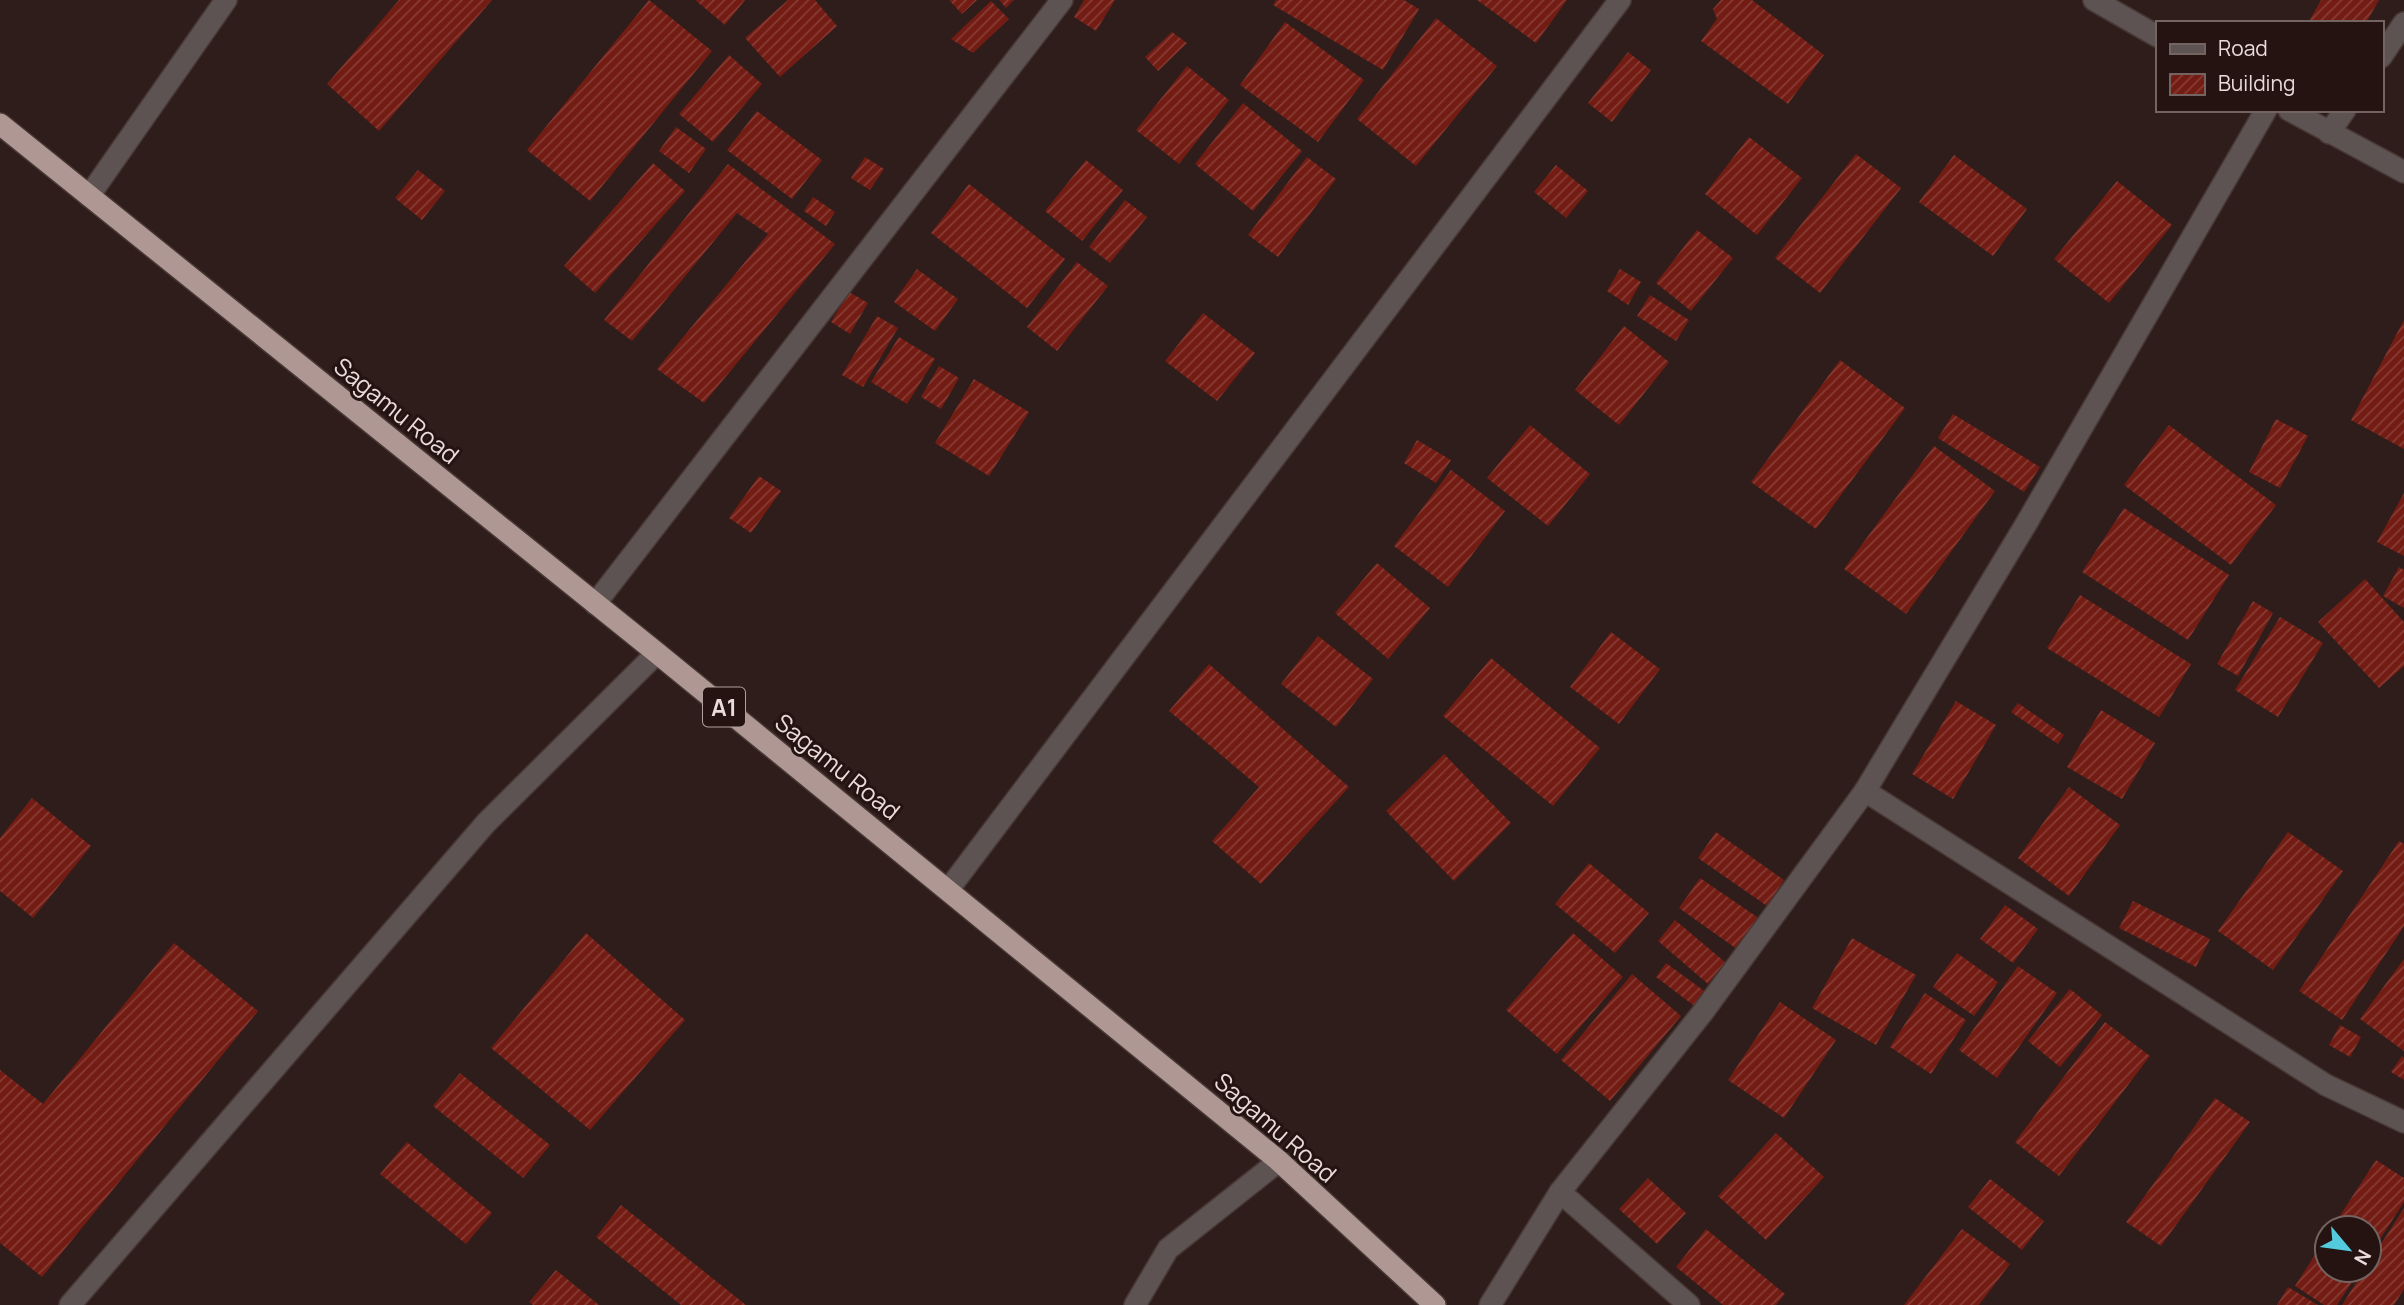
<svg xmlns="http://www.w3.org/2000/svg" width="2404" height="1305" font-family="Manrope,sans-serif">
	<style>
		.building { fill: url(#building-hatch) }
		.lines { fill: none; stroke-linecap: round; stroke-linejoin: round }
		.minor-casing { stroke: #483835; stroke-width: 24 }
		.highway-casing { stroke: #483835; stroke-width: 24 }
		.minor { stroke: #5d5352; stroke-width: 21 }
		.highway { stroke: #af9893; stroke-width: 21 }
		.labels { text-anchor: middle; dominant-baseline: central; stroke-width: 6; stroke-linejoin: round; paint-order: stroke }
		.shield { fill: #241311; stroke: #aea09e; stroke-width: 2 }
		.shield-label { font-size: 23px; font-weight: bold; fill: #e9dcda }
		.street-label { font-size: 24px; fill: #e9dcda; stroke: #241311 }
	</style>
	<defs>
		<pattern id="building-hatch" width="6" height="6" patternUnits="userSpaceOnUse" patternTransform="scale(1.75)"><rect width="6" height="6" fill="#731c13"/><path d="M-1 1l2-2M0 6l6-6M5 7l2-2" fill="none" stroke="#873c35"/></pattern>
	</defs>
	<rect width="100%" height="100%" fill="#2e1d1a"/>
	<!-- building -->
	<g class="building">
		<polygon points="399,0 492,0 379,131 327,84"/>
		<polygon points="649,0 712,51 590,201 527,150"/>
		<polygon points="695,0 745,0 725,25"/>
		<polygon points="788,0 815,0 837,26 780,77 745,38"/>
		<polygon points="949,0 977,0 962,14"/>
		<polygon points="999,0 1014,0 1006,8"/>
		<polygon points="1084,0 1115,0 1096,31 1074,17"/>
		<polygon points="1276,0 1404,0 1419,9 1383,70 1273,5"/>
		<polygon points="1477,0 1567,0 1536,43"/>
		<polygon points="1721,0 1752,0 1824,55 1788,104 1701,41 1717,19 1713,9"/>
		<polygon points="2321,0 2379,0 2366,23 2308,23"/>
		<polygon points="991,1 1009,19 973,53 951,39"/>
		<polygon points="1436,18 1497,66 1416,166 1357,119"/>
		<polygon points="1285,22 1364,80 1318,142 1240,85"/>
		<polygon points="1172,32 1187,43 1158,71 1145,57"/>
		<polygon points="1628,52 1651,70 1612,122 1588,103"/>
		<polygon points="729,55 762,84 713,142 679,114"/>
		<polygon points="1187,66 1229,100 1179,164 1136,130"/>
		<polygon points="1243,103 1302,151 1253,211 1195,164"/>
		<polygon points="757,111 822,160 792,199 727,150"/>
		<polygon points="676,127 706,149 689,173 659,151"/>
		<polygon points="1749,137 1802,178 1757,235 1705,194"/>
		<polygon points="1856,154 1901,188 1820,293 1775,258"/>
		<polygon points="1954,155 2027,209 1993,256 1919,202"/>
		<polygon points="865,157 884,169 870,190 851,178"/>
		<polygon points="1307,157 1336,179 1278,257 1248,235"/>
		<polygon points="1086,160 1123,190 1082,241 1045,211"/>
		<polygon points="653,163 685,191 595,293 564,266"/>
		<polygon points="728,164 835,244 704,403 657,369 768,234 737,213 632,341 604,320"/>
		<polygon points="1556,165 1588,191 1566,218 1534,192"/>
		<polygon points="418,170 445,191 422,220 395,198"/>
		<polygon points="2117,181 2172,225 2109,303 2054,259"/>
		<polygon points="969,184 1065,259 1027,308 931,233"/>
		<polygon points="813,197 835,212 826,226 804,211"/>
		<polygon points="1125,200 1147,217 1110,263 1089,247"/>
		<polygon points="1697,230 1733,258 1691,311 1656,283"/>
		<polygon points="1077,262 1108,286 1057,351 1027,327"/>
		<polygon points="917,269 958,299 935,331 894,302"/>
		<polygon points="1620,269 1641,282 1628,305 1607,291"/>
		<polygon points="849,292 868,303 850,334 831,322"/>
		<polygon points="1650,295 1689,320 1676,341 1637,316"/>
		<polygon points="1203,313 1255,353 1217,401 1165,361"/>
		<polygon points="877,316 898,328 863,387 842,375"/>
		<polygon points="2404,320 2404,449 2351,420"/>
		<polygon points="1624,326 1669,362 1619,425 1575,390"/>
		<polygon points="899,337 935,359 907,404 871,382"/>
		<polygon points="1840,360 1905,408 1816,529 1751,482"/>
		<polygon points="939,366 959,378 941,409 921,397"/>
		<polygon points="974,379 1029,412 989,476 935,443"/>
		<polygon points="1953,414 2040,467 2024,492 1938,438"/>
		<polygon points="2276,419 2308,436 2280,488 2249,472"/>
		<polygon points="1530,425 1590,474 1548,526 1487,478"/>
		<polygon points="2169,425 2276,505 2231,565 2124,485"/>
		<polygon points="1417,440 1451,460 1436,483 1404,463"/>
		<polygon points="1934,446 1995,491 1906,614 1844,569"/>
		<polygon points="1451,470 1505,511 1448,587 1394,546"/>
		<polygon points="759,476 781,491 751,533 729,518"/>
		<polygon points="2404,493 2404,556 2377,542"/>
		<polygon points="2124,508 2229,575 2188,640 2082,572"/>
		<polygon points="1377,563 1430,608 1388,659 1335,613"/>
		<polygon points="2399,567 2404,570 2404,608 2383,596"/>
		<polygon points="2365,579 2404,622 2404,666 2379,688 2318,622"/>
		<polygon points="2080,595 2191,664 2159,717 2047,648"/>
		<polygon points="2253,601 2273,613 2238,676 2217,664"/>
		<polygon points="2280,617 2323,643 2278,717 2235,690"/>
		<polygon points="1611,632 1660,669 1619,724 1570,687"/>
		<polygon points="1318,636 1373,679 1336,727 1281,684"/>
		<polygon points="1491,658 1600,748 1553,806 1443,716"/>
		<polygon points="1209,664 1349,787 1261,884 1212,841 1259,787 1169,711"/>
		<polygon points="1956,701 1996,725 1953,799 1912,774"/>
		<polygon points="2018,703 2064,735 2058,744 2011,712"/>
		<polygon points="2101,710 2155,743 2122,799 2067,767"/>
		<polygon points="1444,754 1511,823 1454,881 1386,811"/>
		<polygon points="2069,787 2120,825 2069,896 2018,858"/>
		<polygon points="32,798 91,846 33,918 0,891 0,838"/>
		<polygon points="1716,832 1784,880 1767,906 1698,858"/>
		<polygon points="2288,832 2343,871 2273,970 2218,931"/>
		<polygon points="2399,841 2404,844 2404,926 2342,1020 2299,991"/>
		<polygon points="1589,863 1649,913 1615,953 1555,904"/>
		<polygon points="1700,878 1763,921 1741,952 1679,908"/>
		<polygon points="2133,901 2210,939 2196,967 2119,928"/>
		<polygon points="2005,905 2038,929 2013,963 1980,939"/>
		<polygon points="1675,920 1725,962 1708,984 1658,941"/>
		<polygon points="586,933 685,1020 590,1130 491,1048"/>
		<polygon points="1573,933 1623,977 1557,1054 1506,1010"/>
		<polygon points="1852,938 1916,975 1876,1045 1812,1008"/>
		<polygon points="174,943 258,1011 42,1277 0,1243 0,1070 43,1104"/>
		<polygon points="1957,953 1998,982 1974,1016 1933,987"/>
		<polygon points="2404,959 2404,1051 2360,1019"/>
		<polygon points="1666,963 1711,996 1701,1011 1656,977"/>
		<polygon points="2018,966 2057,993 1997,1078 1959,1050"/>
		<polygon points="1632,974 1681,1016 1610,1101 1561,1060"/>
		<polygon points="2070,989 2102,1015 2060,1067 2028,1041"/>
		<polygon points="1925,993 1966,1020 1931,1074 1890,1047"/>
		<polygon points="1780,1002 1836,1040 1784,1118 1728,1080"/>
		<polygon points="2105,1022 2150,1056 2059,1176 2015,1142"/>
		<polygon points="2340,1025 2361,1037 2350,1057 2329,1045"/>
		<polygon points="2402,1056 2404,1058 2404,1080 2391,1072"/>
		<polygon points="460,1073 550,1145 523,1178 433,1106"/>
		<polygon points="2215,1098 2250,1122 2161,1246 2126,1222"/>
		<polygon points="1776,1133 1824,1177 1766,1240 1718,1196"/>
		<polygon points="407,1142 492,1213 466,1244 380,1174"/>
		<polygon points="2376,1160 2404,1178 2404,1202 2369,1256 2369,1228 2332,1228"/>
		<polygon points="1648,1178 1686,1213 1657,1244 1619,1209"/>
		<polygon points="1990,1179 2044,1221 2022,1250 1968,1207"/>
		<polygon points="621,1205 746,1305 681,1305 596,1237"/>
		<polygon points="2404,1208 2404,1289 2394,1305 2342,1305 2364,1270 2369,1270 2369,1263"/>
		<polygon points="1706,1229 1785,1294 1776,1305 1723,1305 1676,1267"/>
		<polygon points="1962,1229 2010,1264 1979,1305 1904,1305"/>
		<polygon points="2327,1236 2327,1270 2360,1270 2337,1305 2324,1305 2295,1286"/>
		<polygon points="556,1270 599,1305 533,1305 529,1302"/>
		<polygon points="2288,1287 2318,1305 2277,1305"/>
	</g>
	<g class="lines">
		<!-- minor casing -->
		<g class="minor-casing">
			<g id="minor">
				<polyline points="2094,0 2157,36"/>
				<polyline points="2381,57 2404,23"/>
				<polyline points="2289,110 2404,172"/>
				<polyline points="2329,133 2345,110"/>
				<polyline points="89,196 226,0"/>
				<polyline points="595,604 1062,0"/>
				<polyline points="1865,791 2326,1085 2404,1122"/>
				<polyline points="948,890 1620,0"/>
				<polyline points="1560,1192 1689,1305"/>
				<polyline points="70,1305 486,823 657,653"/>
				<polyline points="1135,1305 1168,1249 1279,1161"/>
				<polyline points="1490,1305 1560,1192 1703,1012 1865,791 2026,524 2266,110"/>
			</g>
		</g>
		<!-- highway casing -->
		<g class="highway-casing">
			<polyline id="highway" points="0,124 657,653 1279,1161 1435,1305"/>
		</g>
		<!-- minor -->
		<use href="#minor" class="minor"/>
		<!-- highway -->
		<use href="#highway" class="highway"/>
	</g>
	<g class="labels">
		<!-- shield labels -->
		<rect class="shield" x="703" y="687.5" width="42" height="39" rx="5"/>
		<g class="shield-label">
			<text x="724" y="707">A1</text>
		</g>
		<!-- street labels -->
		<g class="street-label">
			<text transform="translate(397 410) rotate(39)">Sagamu Road</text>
			<text transform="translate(838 766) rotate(39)">Sagamu Road</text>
			<text transform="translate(1276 1127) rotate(41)">Sagamu Road</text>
		</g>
	</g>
	<!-- legend -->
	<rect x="2156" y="21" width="228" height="91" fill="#241311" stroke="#736361" stroke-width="2"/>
	<rect x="2170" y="44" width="35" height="10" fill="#5d5352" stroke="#736361" stroke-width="2"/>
	<text x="2218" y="56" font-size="21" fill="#e9dcda">Road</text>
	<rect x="2170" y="74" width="35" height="21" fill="url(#building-hatch)" stroke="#736361" stroke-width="2"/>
	<text x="2218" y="91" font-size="21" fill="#e9dcda">Building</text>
	<!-- north arrow -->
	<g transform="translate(2348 1249) rotate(119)"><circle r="33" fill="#241311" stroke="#736361" stroke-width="2"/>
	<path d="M0-5L12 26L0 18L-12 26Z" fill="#54cadd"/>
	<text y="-10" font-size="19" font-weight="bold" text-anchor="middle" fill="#e9dcda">N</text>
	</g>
</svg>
